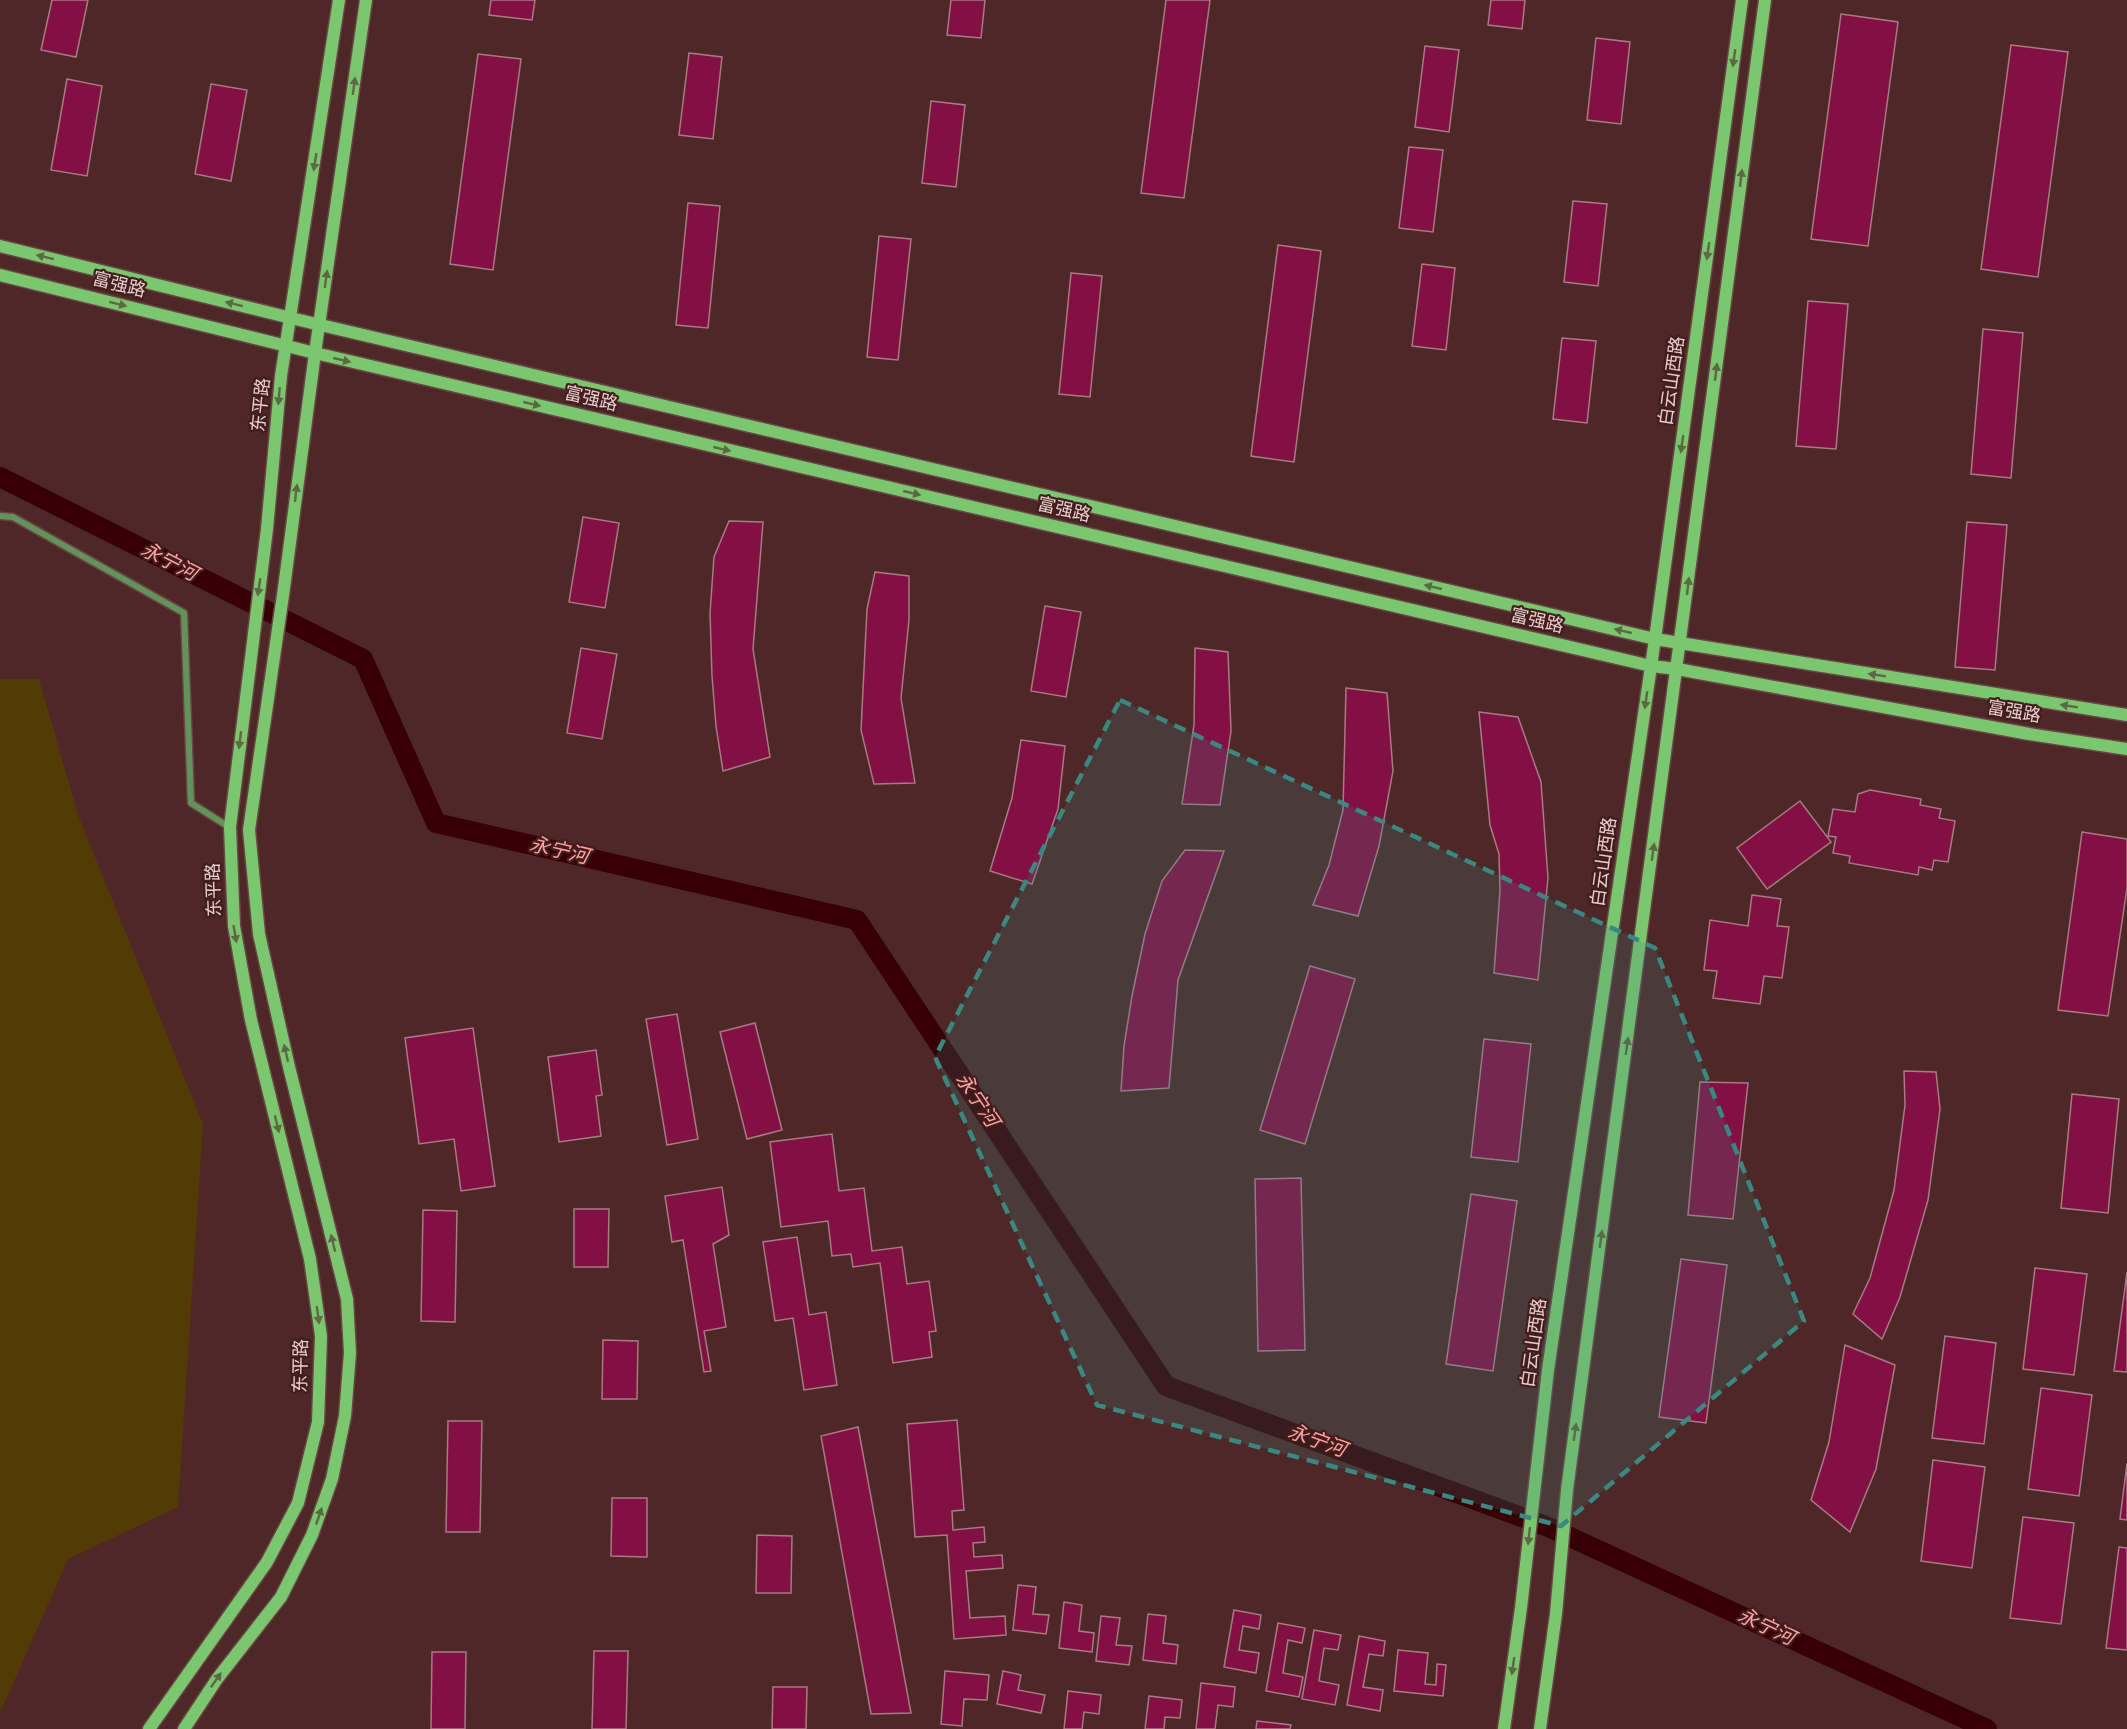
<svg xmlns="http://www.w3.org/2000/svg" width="2127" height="1729" font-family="'Source Sans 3','Noto Sans SC',sans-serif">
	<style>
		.green { fill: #543b05 }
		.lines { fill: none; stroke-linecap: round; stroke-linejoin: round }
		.canal { stroke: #370004; stroke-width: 20 }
		.building { fill: #821043; stroke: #a77a86; stroke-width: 1.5 }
		.minor-casing { stroke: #6a4545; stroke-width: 9 }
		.secondary-casing { stroke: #6a4545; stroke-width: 15 }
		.minor { stroke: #63925c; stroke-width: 6 }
		.secondary { stroke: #7bc76f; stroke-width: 12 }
		.oneway { fill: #5c6942 }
		.marked { fill: #3a8881; fill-opacity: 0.2; stroke: #3a8881; stroke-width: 4.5; stroke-dasharray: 12 8; stroke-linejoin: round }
		.labels { text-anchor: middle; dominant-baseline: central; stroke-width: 4.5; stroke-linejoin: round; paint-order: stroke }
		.street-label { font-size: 18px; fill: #e8cecd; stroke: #431d1d }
		.water-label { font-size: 20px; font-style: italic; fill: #fea3a1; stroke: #431d1d }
	</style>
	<rect width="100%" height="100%" fill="#4e2727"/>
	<!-- green -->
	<polygon class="green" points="0,679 39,679 78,815 203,1124 178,1507 68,1559 0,1713"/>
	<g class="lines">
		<!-- canal -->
		<polyline class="canal" points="0,477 363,659 436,823 857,920 1166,1386 1546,1526 1987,1729"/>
	</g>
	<!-- building -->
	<g class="building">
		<polygon points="52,0 88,0 76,57 41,50"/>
		<polygon points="491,0 535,0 532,20 489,15"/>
		<polygon points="951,0 985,0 981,38 947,35"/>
		<polygon points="1166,0 1210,0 1184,198 1141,193"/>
		<polygon points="1491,0 1525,0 1522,29 1488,25"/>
		<polygon points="1841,14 1898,22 1868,246 1811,239"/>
		<polygon points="1596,38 1630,42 1621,124 1587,120"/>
		<polygon points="2011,45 2068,52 2038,277 1981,269"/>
		<polygon points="1425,46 1459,50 1449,132 1415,127"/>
		<polygon points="689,53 722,57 713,139 679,135"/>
		<polygon points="478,54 521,59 493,270 450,264"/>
		<polygon points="67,79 102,86 87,176 51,170"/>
		<polygon points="211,84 247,90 231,181 195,174"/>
		<polygon points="931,101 965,105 956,187 922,183"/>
		<polygon points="1409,147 1443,150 1433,232 1399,228"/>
		<polygon points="1573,201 1607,204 1598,286 1564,282"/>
		<polygon points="688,203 720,206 708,328 676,325"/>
		<polygon points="879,236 911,239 898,360 867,357"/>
		<polygon points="1278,245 1321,251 1294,462 1251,456"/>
		<polygon points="1422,264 1455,268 1446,350 1412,346"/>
		<polygon points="1071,273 1102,276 1090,397 1059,394"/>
		<polygon points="1808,301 1848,304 1836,449 1796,446"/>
		<polygon points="1983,329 2023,333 2011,478 1971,474"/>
		<polygon points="1562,338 1596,341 1587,423 1553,419"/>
		<polygon points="583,517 619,523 605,608 569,602"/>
		<polygon points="729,521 763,522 753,649 770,757 723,771 716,726 712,676 710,613 714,557"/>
		<polygon points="1967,522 2007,525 1995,670 1955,667"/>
		<polygon points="875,572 909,576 909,620 901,698 915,783 874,784 861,730 867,609"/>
		<polygon points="1045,606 1081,612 1066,697 1031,691"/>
		<polygon points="581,648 617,654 602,739 567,733"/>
		<polygon points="1195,648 1228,652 1231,731 1220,805 1182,804 1194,725"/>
		<polygon points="1346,688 1387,693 1393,771 1379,846 1358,916 1313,905 1329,865 1343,810"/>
		<polygon points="1479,712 1518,717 1541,782 1548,878 1538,980 1494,973 1500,891 1499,854 1490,825"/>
		<polygon points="1021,740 1065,746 1058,809 1032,884 990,871 1012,798"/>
		<polygon points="1870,790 1921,799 1920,805 1941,809 1939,818 1955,821 1948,862 1934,860 1932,870 1919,867 1918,875 1849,863 1850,856 1833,853 1836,837 1828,836 1833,809 1855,812 1858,794"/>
		<polygon points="1800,801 1831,842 1767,889 1737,848"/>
		<polygon points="2082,832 2127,839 2127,888 2108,1016 2058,1010"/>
		<polygon points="1185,850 1224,851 1178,980 1169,1088 1121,1091 1124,1046 1132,996 1145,934 1162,881"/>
		<polygon points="1752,895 1781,899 1777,926 1789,927 1782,978 1764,976 1760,1004 1713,998 1717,971 1704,970 1710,920 1748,926"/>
		<polygon points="1310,966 1355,979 1305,1144 1260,1130"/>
		<polygon points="677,1014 698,1139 667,1145 646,1019"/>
		<polygon points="755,1023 782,1130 747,1139 720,1032"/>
		<polygon points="473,1028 495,1186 461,1191 454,1139 419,1144 405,1038"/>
		<polygon points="1484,1039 1531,1044 1518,1162 1471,1157"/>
		<polygon points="596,1050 602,1095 596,1096 601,1136 559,1142 548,1057"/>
		<polygon points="1904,1071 1936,1072 1940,1109 1928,1200 1900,1297 1882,1339 1853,1314 1870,1278 1894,1190 1905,1105"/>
		<polygon points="1700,1082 1748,1083 1733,1219 1688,1215"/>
		<polygon points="2072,1094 2119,1099 2108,1213 2061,1208"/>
		<polygon points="832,1134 839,1191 864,1188 872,1251 902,1247 907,1284 929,1281 936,1331 929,1332 932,1357 893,1363 880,1263 853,1267 851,1254 832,1256 828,1221 781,1227 770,1142"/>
		<polygon points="1301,1178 1305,1350 1258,1351 1255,1179"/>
		<polygon points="722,1187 729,1235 713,1244 726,1327 704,1331 711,1371 704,1372 683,1240 672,1242 665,1196"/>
		<polygon points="1471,1194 1517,1201 1493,1371 1446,1364"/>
		<polygon points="574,1209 609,1209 608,1267 574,1267"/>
		<polygon points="423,1210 457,1211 455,1322 421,1321"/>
		<polygon points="797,1237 809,1315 826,1312 837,1385 804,1390 793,1318 775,1321 763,1242"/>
		<polygon points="1681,1259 1727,1265 1706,1423 1659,1417"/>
		<polygon points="2035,1268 2087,1274 2074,1375 2023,1369"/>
		<polygon points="2127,1272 2127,1372 2114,1371"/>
		<polygon points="1945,1336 1996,1343 1984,1444 1932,1438"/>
		<polygon points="603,1340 638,1341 637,1399 602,1399"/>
		<polygon points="1845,1345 1895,1365 1876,1469 1850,1532 1811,1500 1829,1442"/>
		<polygon points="2041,1388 2092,1395 2079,1496 2028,1489"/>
		<polygon points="957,1420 964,1510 952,1511 953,1530 984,1527 985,1542 973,1543 974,1557 1002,1555 1003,1568 966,1571 970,1618 1005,1616 1006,1635 954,1639 947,1535 915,1537 907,1424"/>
		<polygon points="448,1421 482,1421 480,1532 446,1532"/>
		<polygon points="858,1427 911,1713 871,1714 821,1436"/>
		<polygon points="1933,1460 1985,1467 1972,1568 1921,1561"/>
		<polygon points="2127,1463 2127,1520 2120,1519"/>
		<polygon points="612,1498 647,1498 647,1557 611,1556"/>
		<polygon points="2023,1517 2074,1523 2061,1624 2010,1618"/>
		<polygon points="757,1535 792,1536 791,1593 756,1593"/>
		<polygon points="2119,1547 2127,1548 2127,1650 2106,1648"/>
		<polygon points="1018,1585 1036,1587 1033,1614 1049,1615 1046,1634 1013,1630"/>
		<polygon points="1064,1602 1082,1605 1079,1631 1094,1633 1092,1652 1059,1648"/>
		<polygon points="1234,1610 1261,1615 1259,1629 1243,1626 1239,1650 1259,1653 1256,1673 1224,1667"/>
		<polygon points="1148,1614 1166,1616 1163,1643 1178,1645 1176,1664 1143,1660"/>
		<polygon points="1101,1616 1120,1618 1116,1645 1132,1646 1129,1665 1096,1661"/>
		<polygon points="1278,1623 1305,1628 1302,1643 1288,1640 1283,1673 1303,1677 1299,1697 1266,1691"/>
		<polygon points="1314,1630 1341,1635 1338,1650 1324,1648 1319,1681 1339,1685 1335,1705 1302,1699"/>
		<polygon points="1359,1636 1385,1641 1383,1656 1369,1654 1363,1687 1383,1690 1380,1711 1347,1705"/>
		<polygon points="1398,1650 1428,1653 1425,1684 1436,1685 1437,1664 1446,1665 1443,1696 1394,1691"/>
		<polygon points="594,1651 628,1651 626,1729 592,1729"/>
		<polygon points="432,1652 466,1652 465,1729 431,1729"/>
		<polygon points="945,1671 989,1675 987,1700 964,1699 962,1726 941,1724"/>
		<polygon points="1003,1671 1021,1675 1018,1690 1045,1695 1041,1713 997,1704"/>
		<polygon points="1201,1683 1235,1687 1233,1707 1218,1705 1215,1729 1196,1729"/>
		<polygon points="773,1687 807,1687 806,1729 772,1729"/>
		<polygon points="1068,1691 1101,1695 1099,1714 1084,1712 1082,1729 1064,1729"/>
		<polygon points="1149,1696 1182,1700 1180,1718 1165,1717 1164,1729 1145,1729"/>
		<polygon points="1257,1721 1291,1725 1290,1729 1256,1729"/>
	</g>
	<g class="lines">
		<!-- minor casing -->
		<g class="minor-casing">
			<polyline id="minor" points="0,516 13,517 184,613 191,803 229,827"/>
		</g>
		<!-- secondary casing -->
		<g class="secondary-casing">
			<g id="secondary">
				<polyline points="0,246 291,318 1655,639 2127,715"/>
				<polyline points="0,275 315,353 1651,666 1677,669 2029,734 2127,749"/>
				<polyline points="149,1729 267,1562 298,1503 318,1422 321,1336 310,1259 251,1020 234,926 230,827 267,529 281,376 339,0"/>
				<polyline points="184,1729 217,1679 281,1597 312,1535 332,1479 345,1416 350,1353 347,1299 289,1067 259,934 249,830 284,588 315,353 366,0"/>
				<polyline points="1504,1729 1521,1608 1548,1370 1655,639 1742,0"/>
				<polyline points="1540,1729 1556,1614 1567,1490 1765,0"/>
			</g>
		</g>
		<!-- minor -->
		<use href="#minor" class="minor"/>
		<!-- secondary -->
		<use href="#secondary" class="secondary"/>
	</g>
	<!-- one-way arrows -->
	<defs><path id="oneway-solid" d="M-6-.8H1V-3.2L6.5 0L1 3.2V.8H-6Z" transform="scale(1.5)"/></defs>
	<g class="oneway">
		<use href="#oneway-solid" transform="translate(1734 58) rotate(98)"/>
		<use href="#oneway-solid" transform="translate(354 86) rotate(-82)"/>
		<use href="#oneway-solid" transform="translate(315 162) rotate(99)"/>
		<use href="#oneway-solid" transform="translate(1741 178) rotate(-83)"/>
		<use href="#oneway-solid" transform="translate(1708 251) rotate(98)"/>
		<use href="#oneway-solid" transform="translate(45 257) rotate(-166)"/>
		<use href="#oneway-solid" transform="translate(326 279) rotate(-82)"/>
		<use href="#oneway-solid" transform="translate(118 304) rotate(14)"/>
		<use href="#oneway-solid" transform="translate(234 304) rotate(-166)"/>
		<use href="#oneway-solid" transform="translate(342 360) rotate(13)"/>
		<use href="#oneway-solid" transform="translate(1716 372) rotate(-83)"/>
		<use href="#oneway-solid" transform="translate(279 396) rotate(95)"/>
		<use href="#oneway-solid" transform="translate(532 404) rotate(13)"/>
		<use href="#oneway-solid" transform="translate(1682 444) rotate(98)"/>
		<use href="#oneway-solid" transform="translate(722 449) rotate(13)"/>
		<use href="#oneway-solid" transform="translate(296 493) rotate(-83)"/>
		<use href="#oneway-solid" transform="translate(912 493) rotate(13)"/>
		<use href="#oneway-solid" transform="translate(1688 586) rotate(-83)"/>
		<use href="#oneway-solid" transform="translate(259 587) rotate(98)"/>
		<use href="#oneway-solid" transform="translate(1433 587) rotate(-167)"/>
		<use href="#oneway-solid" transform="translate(1623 631) rotate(-167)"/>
		<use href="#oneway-solid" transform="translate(1877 675) rotate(-171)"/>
		<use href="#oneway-solid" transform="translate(1646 700) rotate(98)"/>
		<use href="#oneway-solid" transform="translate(2069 706) rotate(-171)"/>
		<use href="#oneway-solid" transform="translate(240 740) rotate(97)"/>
		<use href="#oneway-solid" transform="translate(1653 852) rotate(-82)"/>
		<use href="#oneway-solid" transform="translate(235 934) rotate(80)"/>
		<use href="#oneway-solid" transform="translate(1627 1046) rotate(-82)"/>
		<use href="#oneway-solid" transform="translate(286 1053) rotate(-103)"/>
		<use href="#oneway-solid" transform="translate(277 1124) rotate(76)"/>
		<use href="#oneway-solid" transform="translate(1601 1239) rotate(-82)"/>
		<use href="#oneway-solid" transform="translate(333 1243) rotate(-104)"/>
		<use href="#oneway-solid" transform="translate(318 1315) rotate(82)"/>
		<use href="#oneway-solid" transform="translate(1575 1432) rotate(-82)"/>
		<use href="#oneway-solid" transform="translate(319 1516) rotate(-71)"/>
		<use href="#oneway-solid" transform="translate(1529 1536) rotate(96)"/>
		<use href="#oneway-solid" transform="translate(1513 1666) rotate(98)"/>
		<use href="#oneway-solid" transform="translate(216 1680) rotate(-55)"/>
	</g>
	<!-- marked area -->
	<path class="marked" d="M1120,700L1655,948L1804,1321L1561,1526L1097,1405L935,1057Z"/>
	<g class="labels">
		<!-- street labels -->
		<g class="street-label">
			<text transform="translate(119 285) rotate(14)">富强路</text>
			<text transform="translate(1672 381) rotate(-82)">白云山西路</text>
			<text transform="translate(591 399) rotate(13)">富强路</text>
			<text transform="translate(261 405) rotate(-84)">东平路</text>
			<text transform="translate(1064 510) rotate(13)">富强路</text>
			<text transform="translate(1537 621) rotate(13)">富强路</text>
			<text transform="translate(2014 712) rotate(10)">富强路</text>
			<text transform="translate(1604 862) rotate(-82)">白云山西路</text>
			<text transform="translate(214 890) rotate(-92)">东平路</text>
			<text transform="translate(1534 1343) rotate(-82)">白云山西路</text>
			<text transform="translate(301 1366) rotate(-89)">东平路</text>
		</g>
		<!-- water labels -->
		<g class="water-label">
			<text transform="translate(169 562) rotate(27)">永宁河</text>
			<text transform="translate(559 851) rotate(13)">永宁河</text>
			<text transform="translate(977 1100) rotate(56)">永宁河</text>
			<text transform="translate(1317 1441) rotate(20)">永宁河</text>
			<text transform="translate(1766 1627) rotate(25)">永宁河</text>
		</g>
	</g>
</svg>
